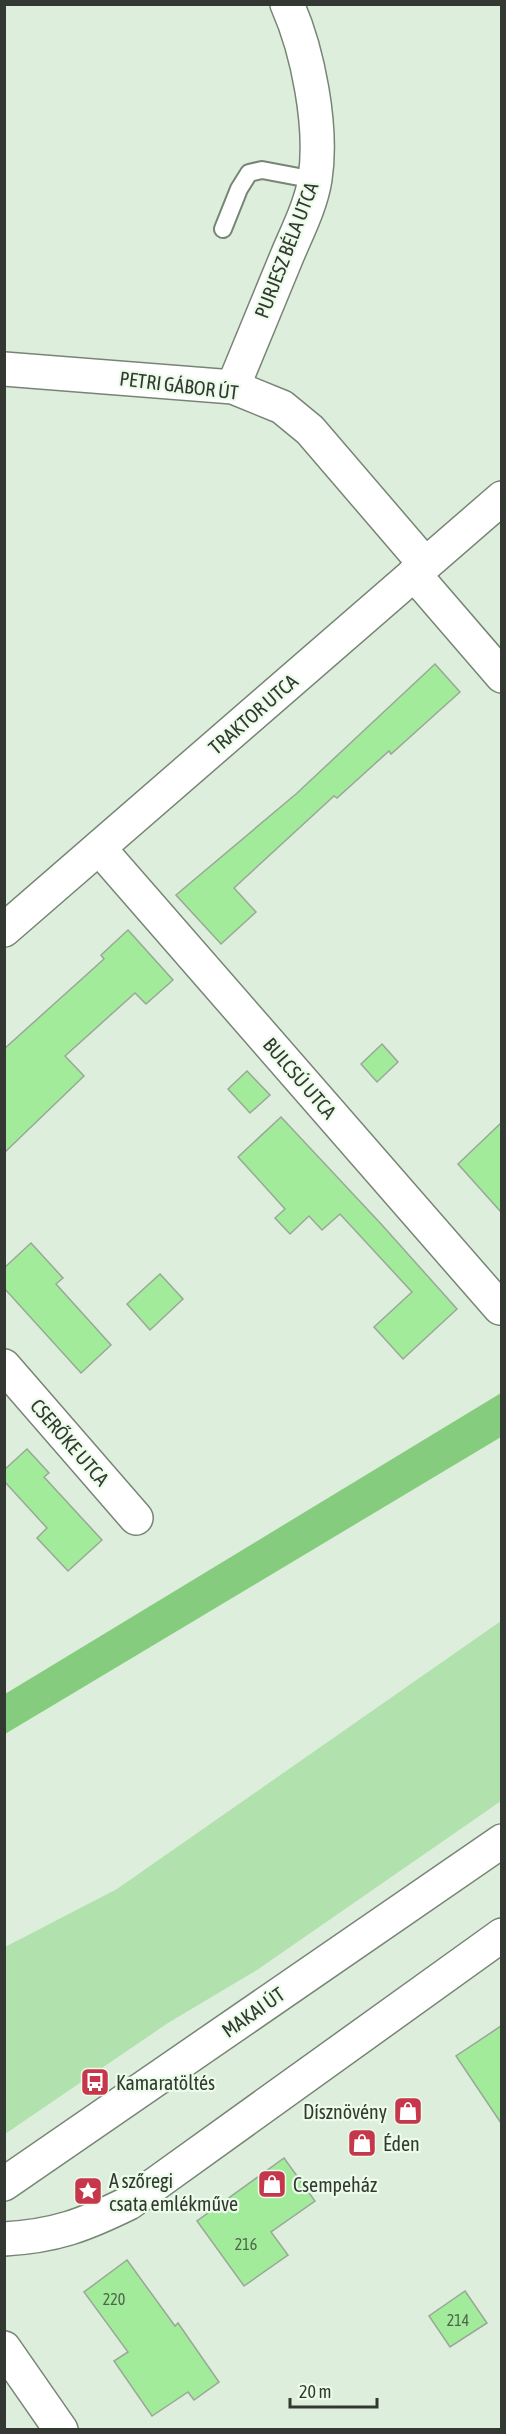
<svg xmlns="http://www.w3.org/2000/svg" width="506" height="2434" font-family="'Asap Condensed',sans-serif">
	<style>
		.green { fill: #b1e1ac }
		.water { fill: #85cc7e }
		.building { fill: #a2eb9b; stroke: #99a897; stroke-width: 1.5 }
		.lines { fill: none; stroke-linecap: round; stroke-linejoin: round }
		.lane-casing { stroke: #778575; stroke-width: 20 }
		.street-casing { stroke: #778575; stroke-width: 36 }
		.primary-casing { stroke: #778575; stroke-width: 36 }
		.lane { stroke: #fff; stroke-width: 16 }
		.street { stroke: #fff; stroke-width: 33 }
		.primary { stroke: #fff; stroke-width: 33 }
		.labels { text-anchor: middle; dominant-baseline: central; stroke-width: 4.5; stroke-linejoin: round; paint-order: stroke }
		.number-label { font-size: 16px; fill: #4f664c }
		.street-label { font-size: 20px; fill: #333932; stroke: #ebfce9 }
		.poi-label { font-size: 20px; fill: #333932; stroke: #ebfce9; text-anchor: start }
	</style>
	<rect width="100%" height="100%" fill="#deeedc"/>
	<!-- green -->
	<polygon class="green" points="501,1621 501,1801 257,1970 168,2023 5,2134 5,1947 117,1889"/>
	<!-- water -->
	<polygon class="water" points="501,1393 501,1437 5,1734 5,1694"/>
	<!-- building -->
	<g class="building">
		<polygon points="435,664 460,692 391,754 389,751 337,798 334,796 234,888 256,912 221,944 176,895 296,794"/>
		<polygon points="128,930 173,980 146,1004 135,993 65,1056 84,1076 4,1153 4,1049 104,959 101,955"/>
		<polygon points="382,1044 398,1062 377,1082 361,1064"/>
		<polygon points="247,1071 270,1095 250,1113 228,1089"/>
		<polygon points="281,1117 382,1225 457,1309 403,1359 374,1327 412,1292 340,1214 322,1230 309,1216 290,1234 275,1218 285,1209 238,1157"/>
		<polygon points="501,1123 501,1212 458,1164"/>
		<polygon points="31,1243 63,1278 56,1284 111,1345 81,1373 4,1288 4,1268"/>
		<polygon points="160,1274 183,1299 150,1330 127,1304"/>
		<polygon points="27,1449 49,1473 44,1477 102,1540 68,1571 37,1538 47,1528 4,1481 4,1470"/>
		<polygon points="501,2026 501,2123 456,2056"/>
		<polygon points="284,2158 315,2201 271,2232 288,2255 244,2286 197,2221"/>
		<polygon points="127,2260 175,2326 178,2323 219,2382 194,2400 188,2392 152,2416 114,2361 128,2352 84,2292"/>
		<polygon points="465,2291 487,2323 450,2347 429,2316"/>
	</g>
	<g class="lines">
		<!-- lane casing -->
		<g class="lane-casing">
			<polyline id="lane" points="223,229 239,189 249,173 262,170 315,180"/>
		</g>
		<!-- street casing -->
		<g class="street-casing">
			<g id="street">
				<polyline points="4,369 233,387 282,407 310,430 425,564"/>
				<path d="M233,387C251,343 269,300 287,256C297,232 311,205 315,179C323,127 308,51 287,4"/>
				<polyline points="414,574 502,676"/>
				<polyline points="99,848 500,1308"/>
				<polyline points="4,930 502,498"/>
				<polyline points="4,1366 136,1518"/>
				<path d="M4,2239C56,2236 84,2225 129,2203L502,1935"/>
				<polyline points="4,2348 61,2430"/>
			</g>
		</g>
		<!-- primary casing -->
		<g class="primary-casing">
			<polyline id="primary" points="4,2184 502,1841"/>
		</g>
		<!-- lane -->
		<use href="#lane" class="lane"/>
		<!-- street -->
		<use href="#street" class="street"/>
		<!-- primary -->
		<use href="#primary" class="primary"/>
	</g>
	<!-- icons -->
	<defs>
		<g id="bus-square" transform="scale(1.5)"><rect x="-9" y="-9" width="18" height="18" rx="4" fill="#c7374b" stroke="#ebfce9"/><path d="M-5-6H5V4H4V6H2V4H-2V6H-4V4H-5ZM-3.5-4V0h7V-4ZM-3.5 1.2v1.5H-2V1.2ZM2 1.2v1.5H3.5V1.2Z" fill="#fff"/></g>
		<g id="shop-square" transform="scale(1.5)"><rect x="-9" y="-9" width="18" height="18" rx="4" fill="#c7374b" stroke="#ebfce9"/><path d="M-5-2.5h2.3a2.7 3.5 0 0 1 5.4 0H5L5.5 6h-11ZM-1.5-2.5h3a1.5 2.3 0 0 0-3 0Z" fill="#fff"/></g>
		<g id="sight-square" transform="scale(1.5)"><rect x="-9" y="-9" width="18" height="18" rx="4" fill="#c7374b" stroke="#ebfce9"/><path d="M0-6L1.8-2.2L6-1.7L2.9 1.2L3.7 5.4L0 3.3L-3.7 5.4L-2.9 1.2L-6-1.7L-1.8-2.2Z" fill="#fff"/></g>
	</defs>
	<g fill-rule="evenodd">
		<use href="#bus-square" x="95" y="2082"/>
		<use href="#shop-square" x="408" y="2111"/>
		<use href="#shop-square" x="362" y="2143"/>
		<use href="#shop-square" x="272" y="2184"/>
		<use href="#sight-square" x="88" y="2191"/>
	</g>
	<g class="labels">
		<!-- number labels -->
		<g class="number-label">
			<text x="246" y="2244">216</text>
			<text x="114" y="2299">220</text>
			<text x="458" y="2320">214</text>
		</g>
		<!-- street labels -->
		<g class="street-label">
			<text transform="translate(286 250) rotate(-69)">PURJESZ BÉLA UTCA</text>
			<text transform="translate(179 385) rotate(7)">PETRI GÁBOR ÚT</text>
			<text transform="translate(253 714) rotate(-41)">TRAKTOR UTCA</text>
			<text transform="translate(300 1078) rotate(49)">BULCSÚ UTCA</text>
			<text transform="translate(70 1442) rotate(49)">CSERŐKE UTCA</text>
			<text transform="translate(253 2012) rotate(-35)">MAKAI ÚT</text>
		</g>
		<!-- poi labels -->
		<g class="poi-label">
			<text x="116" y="2082">Kamaratöltés</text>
			<text x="387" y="2111" text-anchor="end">Dísznövény</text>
			<text x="383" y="2143">Éden</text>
			<text x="109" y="2180">A szőregi<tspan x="109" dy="23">csata emlékműve</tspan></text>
			<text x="293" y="2184">Csempeház</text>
		</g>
	</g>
	<!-- border -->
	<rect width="506" height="2434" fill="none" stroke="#333932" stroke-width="12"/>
	<!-- scale -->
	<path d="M290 2398v9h87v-9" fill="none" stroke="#333932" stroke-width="3"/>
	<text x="299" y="2398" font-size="18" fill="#333932" stroke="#ebfce9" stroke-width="4.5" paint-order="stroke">20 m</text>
</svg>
